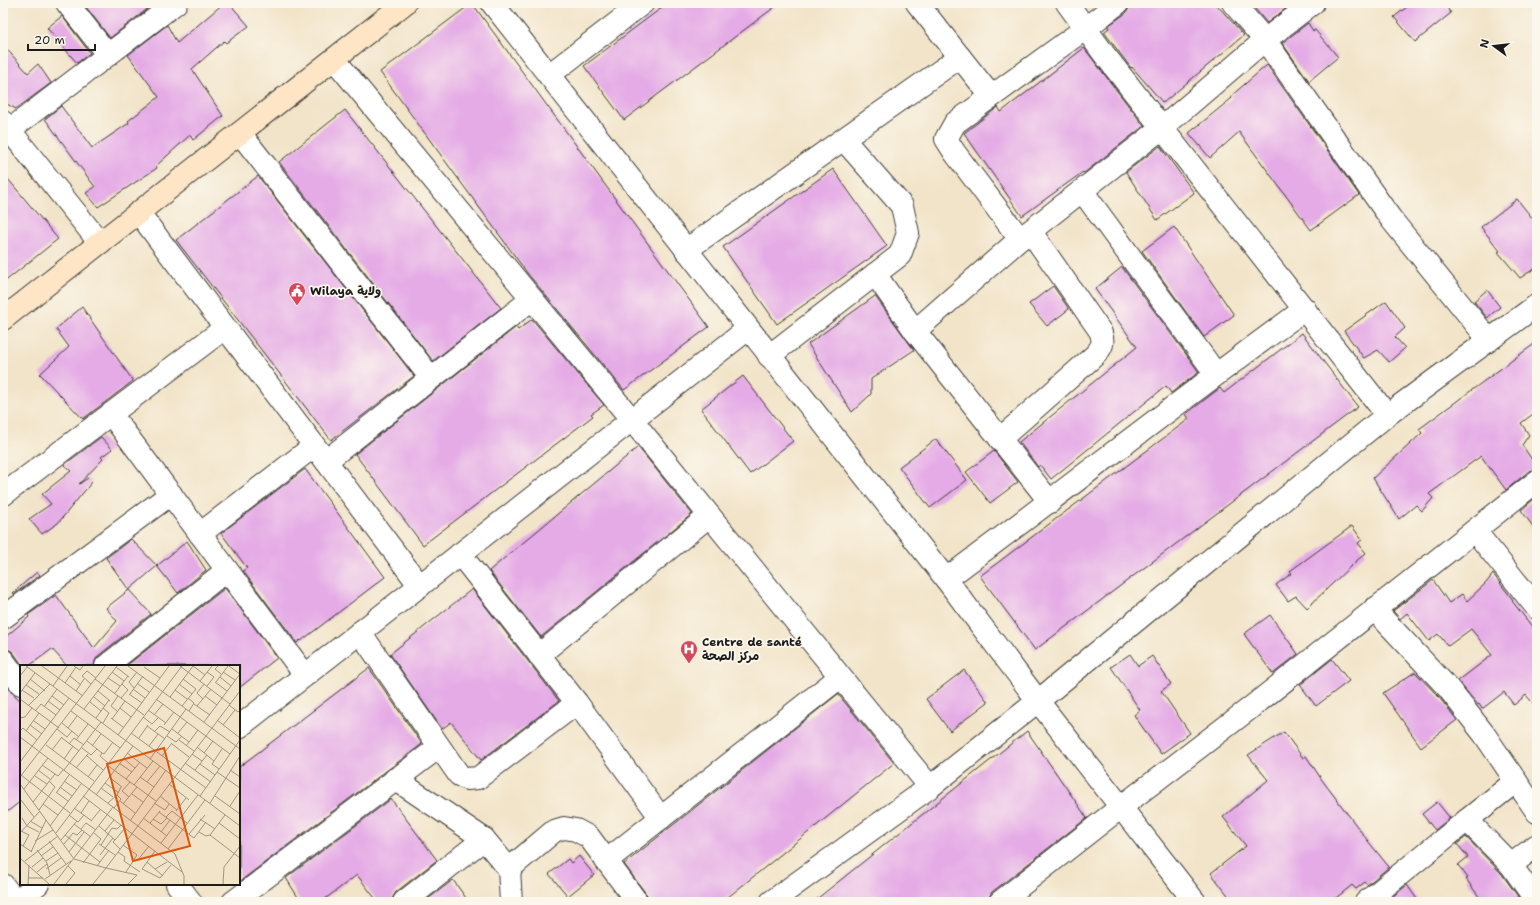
<svg xmlns="http://www.w3.org/2000/svg" width="1540" height="905" font-family="'Shantell Sans','Playpen Sans Arabic',sans-serif">
	<style>
		.building { fill: #e5abe6 }
		.lines { fill: none; stroke-linecap: round; stroke-linejoin: round }
		.street-casing { stroke: #3c3a36; stroke-width: 24 }
		.secondary-casing { stroke: #3c3a36; stroke-width: 24 }
		.street { stroke: #fff; stroke-width: 22 }
		.secondary { stroke: #fde5c5; stroke-width: 22 }
		.labels { text-anchor: middle; dominant-baseline: central; stroke-width: 3.5; stroke-linejoin: round; paint-order: stroke }
		.poi-label { font-size: 12px; font-weight: bold; fill: #1c1c1c; stroke: #fbf7ec; text-anchor: start }
		.inset-road { fill: none; stroke: #9c9484; stroke-width: 1 }
		.view { fill: #de560d; fill-opacity: 0.15; stroke: #de560d; stroke-width: 2 }
		.inset-edge { fill: none; stroke: #1c1c1c; stroke-width: 2 }
	</style>
	<rect width="100%" height="100%" fill="#fbf7ec"/>
	<filter id="ink" filterUnits="userSpaceOnUse"><feTurbulence type="fractalNoise" baseFrequency=".025" numOctaves="2"/><feDisplacementMap in="SourceGraphic" scale="8" xChannelSelector="R" yChannelSelector="G"/><feConvolveMatrix kernelMatrix="1 2 1 2 8 2 1 2 1" color-interpolation-filters="sRGB"/></filter>
	<filter id="wash" filterUnits="userSpaceOnUse"><feTurbulence type="fractalNoise" baseFrequency=".012" numOctaves="4" result="noise"/><feDisplacementMap in="SourceGraphic" scale="16" xChannelSelector="R" yChannelSelector="G"/><feGaussianBlur stdDeviation="0.9" result="paint"/><feColorMatrix in="noise" values="0 0 0 0 0 0 0 0 0 0 0 0 0 0 0 0 0 1.4 0 .05"/><feComposite in="paint" operator="in"/></filter>
	<g filter="url(#wash)">
		<rect width="100%" height="100%" fill="#f2e4c9"/>
		<g id="blocks">
			<!-- building -->
			<g class="building">
				<polygon points="83,3 155,3 110,38"/>
				<polygon points="224,3 229,3 249,26 226,43 224,41 192,69 223,116 193,140 190,135 156,166 157,168 98,207 86,193 95,187 45,119 61,106 92,148 129,123 128,121 159,97 128,55 167,25 177,43"/>
				<polygon points="472,3 709,327 624,390 528,274 380,72"/>
				<polygon points="668,3 780,3 624,120 584,66"/>
				<polygon points="1132,3 1215,3 1244,35 1163,103 1132,67 1131,68 1104,32 1109,28 1108,26 1126,13"/>
				<polygon points="1250,3 1293,3 1267,23"/>
				<polygon points="1412,3 1443,3 1451,13 1415,42 1394,17"/>
				<polygon points="62,16 90,53 77,63 47,28"/>
				<polygon points="1308,23 1313,31 1315,30 1338,57 1309,81 1282,43"/>
				<polygon points="3,45 28,73 38,64 51,83 16,109 3,102"/>
				<polygon points="1084,48 1144,126 1084,173 1083,172 1022,216 964,133 998,107 1001,112"/>
				<polygon points="1267,65 1359,195 1311,230 1239,132 1210,158 1189,133 1232,98 1231,96"/>
				<polygon points="345,110 501,308 433,361 279,162"/>
				<polygon points="1160,146 1194,193 1157,220 1126,172"/>
				<polygon points="833,169 887,246 777,324 723,247"/>
				<polygon points="3,173 58,239 3,283"/>
				<polygon points="258,176 414,376 331,440 176,240"/>
				<polygon points="1517,199 1537,224 1537,267 1520,278 1498,252 1500,251 1481,227"/>
				<polygon points="1174,227 1234,315 1204,337 1142,251"/>
				<polygon points="1122,267 1199,372 1171,393 1166,386 1051,479 1040,465 1038,467 1019,442 1137,347 1095,289"/>
				<polygon points="1053,286 1069,309 1047,326 1029,304"/>
				<polygon points="1487,290 1500,307 1487,318 1474,301"/>
				<polygon points="875,296 914,350 871,379 871,394 852,412 808,344"/>
				<polygon points="1386,301 1405,328 1395,337 1405,348 1389,362 1378,350 1364,358 1344,331"/>
				<polygon points="82,307 133,381 83,419 40,374 69,347 56,329"/>
				<polygon points="532,319 604,405 591,414 593,416 423,545 355,454 516,327 518,330"/>
				<polygon points="1302,333 1358,407 1035,650 980,576 1189,419 1186,414 1220,388 1224,393"/>
				<polygon points="1537,342 1537,411 1521,423 1529,435 1522,445 1537,467 1537,469 1529,471 1506,490 1481,456 1429,494 1433,498 1422,511 1416,505 1399,519 1373,478 1422,433 1419,429"/>
				<polygon points="743,376 793,441 750,474 701,409"/>
				<polygon points="101,437 112,449 101,457 103,459 79,484 88,478 92,482 58,523 42,534 29,519 51,504 42,494 71,471 64,465"/>
				<polygon points="936,439 967,480 930,508 899,467"/>
				<polygon points="638,447 692,514 541,637 489,571"/>
				<polygon points="994,451 1018,482 990,503 966,472"/>
				<polygon points="305,469 385,577 301,641 300,640 297,643 243,571 247,568 221,533"/>
				<polygon points="1534,499 1537,503 1537,532 1521,510"/>
				<polygon points="1352,526 1362,540 1358,543 1366,553 1355,562 1307,608 1296,596 1288,601 1276,585 1292,573 1290,571"/>
				<polygon points="131,539 157,566 129,590 106,558"/>
				<polygon points="187,541 206,570 178,593 157,566"/>
				<polygon points="37,572 40,575 14,594 13,593"/>
				<polygon points="1493,574 1513,600 1512,601 1537,633 1537,708 1526,695 1514,705 1504,692 1482,709 1479,704 1478,705 1458,681 1492,655 1471,629 1448,646 1438,634 1429,641 1407,613 1400,619 1393,611 1433,580 1449,603 1462,594 1467,601 1486,583"/>
				<polygon points="225,588 277,658 239,688 239,666 126,666"/>
				<polygon points="472,589 559,701 481,760 451,722 442,729 390,654"/>
				<polygon points="129,590 151,614 98,656 95,661 94,666 67,666 52,649 29,666 23,666 13,652 8,649 3,648 3,639 29,617 28,615 56,595 94,648 117,621 106,608"/>
				<polygon points="1270,615 1298,654 1273,674 1244,634"/>
				<polygon points="1130,654 1138,666 1152,656 1171,684 1161,691 1190,733 1161,754 1134,715 1140,710 1111,667"/>
				<polygon points="1332,659 1349,681 1316,706 1300,685"/>
				<polygon points="369,668 422,744 239,882 239,767"/>
				<polygon points="964,670 988,702 950,731 926,699"/>
				<polygon points="1415,672 1438,696 1457,720 1421,747 1383,693"/>
				<polygon points="3,681 11,692 21,701 21,801 3,815"/>
				<polygon points="838,694 894,763 722,902 651,902 647,895 624,864"/>
				<polygon points="1027,731 1087,818 992,892 989,897 988,902 813,902"/>
				<polygon points="1284,732 1303,758 1306,756 1322,780 1368,841 1389,867 1367,885 1365,882 1356,889 1352,885 1331,902 1233,902 1211,873 1246,846 1223,817 1268,780 1248,755"/>
				<polygon points="391,799 437,860 396,892 393,897 392,902 378,902 357,875 321,902 301,902 286,878"/>
				<polygon points="1437,802 1450,818 1435,830 1422,814"/>
				<polygon points="1466,837 1501,873 1522,902 1483,902 1466,879 1468,878 1458,865 1468,857 1457,844"/>
				<polygon points="579,856 594,875 568,896 549,874 568,859 571,863"/>
				<polygon points="453,880 469,902 424,902"/>
				<polygon points="1407,885 1419,902 1386,902"/>
			</g>
		</g>
	</g>
	<g filter="url(#ink)">
		<use href="#blocks" fill-opacity="0" stroke="#3c3a36" stroke-width="1"/>
		<g class="lines">
			<!-- street casing -->
			<g class="street-casing">
				<g id="street">
					<polyline points="67,3 108,55"/>
					<polyline points="492,3 946,579 1038,701 1195,902"/>
					<polyline points="917,3 991,96"/>
					<polyline points="1067,3 1104,54 1387,415"/>
					<polyline points="1233,3 1265,40 1391,219 1489,340"/>
					<polyline points="334,59 632,420 930,787"/>
					<polyline points="549,75 643,3"/>
					<polyline points="3,122 100,243"/>
					<polyline points="240,133 431,378"/>
					<polyline points="3,135 176,3"/>
					<polyline points="1083,192 1216,374"/>
					<polyline points="139,213 420,586"/>
					<polyline points="1020,239 955,153 946,139 955,123 1086,28 1118,3"/>
					<polyline points="686,250 960,57"/>
					<polyline points="875,274 915,331 1050,502"/>
					<polyline points="915,331 1020,239 1162,128 1265,40 1313,3"/>
					<polyline points="769,356 900,255 908,233 902,206 844,140"/>
					<polyline points="111,414 305,675"/>
					<path d="M1000,439L1094,356C1102,348 1105,342 1100,331L1031,232"/>
					<polyline points="326,461 532,299"/>
					<polyline points="3,495 225,328"/>
					<polyline points="1475,531 1537,608"/>
					<polyline points="200,534 314,446"/>
					<polyline points="460,554 577,703 661,818"/>
					<path d="M946,579C1066,490 1184,397 1305,309"/>
					<polyline points="1374,609 1448,688 1484,734 1537,812"/>
					<polyline points="3,618 171,494"/>
					<polyline points="360,632 459,775 467,779 478,778 577,703"/>
					<polyline points="539,655 709,516"/>
					<polyline points="3,660 21,684"/>
					<polyline points="106,666 227,570"/>
					<polyline points="239,727 748,329"/>
					<polyline points="395,779 484,839 509,869 511,902"/>
					<polyline points="1467,820 1516,781"/>
					<polyline points="606,861 840,677"/>
					<polyline points="1511,865 1537,845"/>
					<polyline points="509,869 554,831 564,828 576,830 589,837 637,902"/>
					<polyline points="177,884 191,902"/>
					<polyline points="3,885 16,902"/>
					<polyline points="15,902 38,884"/>
					<polyline points="233,902 439,747"/>
					<polyline points="404,902 484,839"/>
					<polyline points="771,902 930,787 1038,701 1387,415 1537,305"/>
					<polyline points="1000,902 1121,807 1249,709 1537,481"/>
					<polyline points="1366,902 1467,820 1511,865 1537,902"/>
				</g>
			</g>
			<!-- secondary casing -->
			<g class="secondary-casing">
				<polyline id="secondary" points="3,319 405,3"/>
			</g>
			<!-- street -->
			<use href="#street" class="street"/>
			<!-- secondary -->
			<use href="#secondary" class="secondary"/>
		</g>
	</g>
	<!-- icons -->
	<defs>
		<g id="civic-pin" transform="scale(0.9)"><path d="M0 17L-7.5 6A9.5 9.5 0 1 1 7.5 6Z" fill="#d1495b" stroke="#fbf7ec"/><path d="M-.6-6.5H3V-4.5H.6V-3L4-1V1h2V6H-6V1h2V-1L-.6-3ZM-1.2 2.5V6h2.4V2.5Z" fill="#fff"/></g>
		<g id="hospital-pin" transform="scale(0.9)"><path d="M0 17L-7.5 6A9.5 9.5 0 1 1 7.5 6Z" fill="#d1495b" stroke="#fbf7ec"/><path d="M-5-5h3v3.5h4V-5h3V5h-3V1.5h-4V5h-3Z" fill="#fff"/></g>
	</defs>
	<g fill-rule="evenodd">
		<use href="#civic-pin" x="297" y="291"/>
		<use href="#hospital-pin" x="689" y="649"/>
	</g>
	<g class="labels">
		<!-- poi labels -->
		<g class="poi-label">
			<text x="310" y="291">Wilaya ولاية</text>
			<text x="702" y="642">Centre de santé<tspan x="702" dy="14">مركز الصحة</tspan></text>
		</g>
	</g>
	<!-- overview -->
	<g transform="translate(20 665)">
		<rect width="220" height="220" fill="#f2e4c9"/>
		<path class="inset-road" d="M6,1L220,161M22,1L63,31M54,1L60,5L63,1M108,1L220,84M160,1L210,39M173,1L185,10M198,1L195,4L201,9M209,1L220,9M96,2L109,12M124,2L140,13M92,7L104,16M203,7L215,15M0,11L8,1M50,11L61,20M200,12L211,21M88,13L100,21M10,14L25,26M75,14L124,50M163,14L176,24M180,16L192,1M195,17L207,26M196,17L208,1M45,18L56,2M71,19L62,11L67,6L76,13M118,19L129,27M159,19L172,29M6,20L19,29M33,21L47,1M187,21L194,12L187,7M114,23L109,17L117,7M113,24L125,33M2,25L14,33M155,25L167,34M56,26L64,14M78,26L90,36M0,28L15,8M95,28L108,11M109,29L122,38M110,29L123,11M32,31L44,40M185,31L197,40M74,32L85,41M150,32L173,1M101,33L108,25L102,19M168,33L174,38L169,46M0,34L39,63M136,34L210,89M183,34L177,28L184,19M28,36L40,45M70,37L81,46M174,39L190,50M9,40L30,19M209,40L218,47L220,45M162,41L176,24M177,41L191,24M24,42L37,24M100,43L111,52M64,44L97,1M16,45L21,39L36,50M128,45L146,58M51,46L100,83M97,46L91,41L98,31M134,50L143,39M123,52L132,59L138,53M0,53L5,52L12,43M76,53L89,35M91,53L103,62M92,54L105,36M197,55L220,73M14,56L25,64M184,57L220,9M42,58L59,72M83,58L89,48L83,43M10,60L22,69M144,60L154,47M203,60L215,45M127,61L145,74M48,63L57,51M37,64L47,72L52,66M152,64L169,77M0,66L3,63L17,75M6,66L19,48M134,67L140,61L150,67M111,68L186,123M158,68L167,57M98,70L149,1M147,71L156,77L162,71M0,72L155,189L164,211V219M42,73L59,86M119,73L128,60M56,75L68,59M159,75L174,86M67,76L82,88L80,91L88,98M49,79L54,73L64,80M152,79L169,92M26,80L74,116M72,81L81,69M129,81L138,69M166,81L178,65M177,82L194,96M62,83L71,90L77,84M32,85L42,72M82,88L84,89L93,77M107,88L127,103M184,88L193,76M172,89L182,96M66,90L83,105M142,91L152,78M103,93L115,103M44,94L53,81M130,94L166,44M0,97L49,33M99,98L112,107M165,98L191,117M180,99L195,110M22,100L38,111L43,105M87,100L136,136M56,103L68,89M199,104L192,99L202,84M18,105L30,114M44,105L81,57M175,105L187,90M210,105L220,112M197,107L220,123M1,110L50,148M15,111L27,119M0,112L85,1M68,112L77,100M89,112L102,122M120,112L134,122M106,114L120,97M44,116L57,125M127,117L140,101M85,118L99,128M0,119L54,194L86,203L220,26M149,119L169,135M114,120L133,96M40,122L52,131M81,123L93,132M4,124L28,93M36,127L48,136M37,127L49,110M112,129L123,137M76,130L113,81M63,131L162,207M140,131L157,145M180,131L220,75M195,131L220,149M109,132L102,126L110,117M1,135L14,152M100,136L115,148M13,137L35,109M88,138L97,130L101,122M134,138L145,145L149,139M190,138L220,91M23,139L38,150M103,139L117,122M210,141L220,126M54,143L72,156M94,143L101,134L97,130M19,145L35,122L29,116M156,146L166,133M139,147L174,173L186,157M61,148L69,136M49,150L58,157L64,150M146,152L152,146L167,158M2,153L7,161L19,167M123,153L147,171M133,154L141,159L147,153M180,154L195,164M10,156L22,163M71,156L80,145M110,156L146,105M130,158L140,146M199,158L220,174M54,159L71,172M30,161L61,119M79,161L95,175L93,177L100,184M61,164L66,158L76,165M1,166L9,170L3,181M85,166L94,155M141,167L150,155M179,167L186,171L190,170L220,193M0,168L20,146M36,168L162,1M169,169L185,150M45,170L80,197L77,201M190,170L205,150M41,175L57,156M95,175L105,163M15,176L33,165M29,176L46,199M141,178L178,130M0,179L12,187M44,179L53,168L57,170L62,165M79,179L95,190M81,180L92,163L97,164L101,160M103,180L117,190L106,207M148,184L185,135M17,185L27,198L30,210M11,187L26,155M49,187L64,167M98,187L105,192L104,196L120,207M80,190L93,173M21,191L33,182M0,193L29,219M5,196L38,171M26,196L38,188M117,196L129,181M80,197L89,185M127,197L143,211M63,198L81,174L74,168M12,202L23,193M26,204L41,193M122,204L140,213L151,200M122,204L135,186M135,204L147,197M17,207L27,199M8,213H23M25,214L51,196M8,219L9,200M34,219L93,142M46,219L55,208L48,201M73,219L86,203L117,210L108,219M203,219L204,202L220,181"/>
		<path class="view" d="M144,83L170,181L113,196L87,99Z"/>
		<rect width="220" height="220" class="inset-edge"/>
	</g>
	<!-- margin -->
	<rect width="1540" height="905" fill="none" stroke="#fbf7ec" stroke-width="16"/>
	<!-- north arrow -->
	<g transform="translate(1494 46) rotate(285)" stroke="#fbf7ec" stroke-width="3" paint-order="stroke">
	<path d="M0-3L7 15L0 10L-7 15Z" fill="#1c1c1c"/>
	<text y="-6" font-size="11" font-weight="bold" text-anchor="middle" fill="#1c1c1c">N</text>
	</g>
	<!-- scale -->
	<path d="M28 44v6h67v-6" fill="none" stroke="#1c1c1c" stroke-width="2"/>
	<text x="34" y="44" font-size="12" fill="#1c1c1c" stroke="#fbf7ec" stroke-width="3" paint-order="stroke">20 m</text>
</svg>
